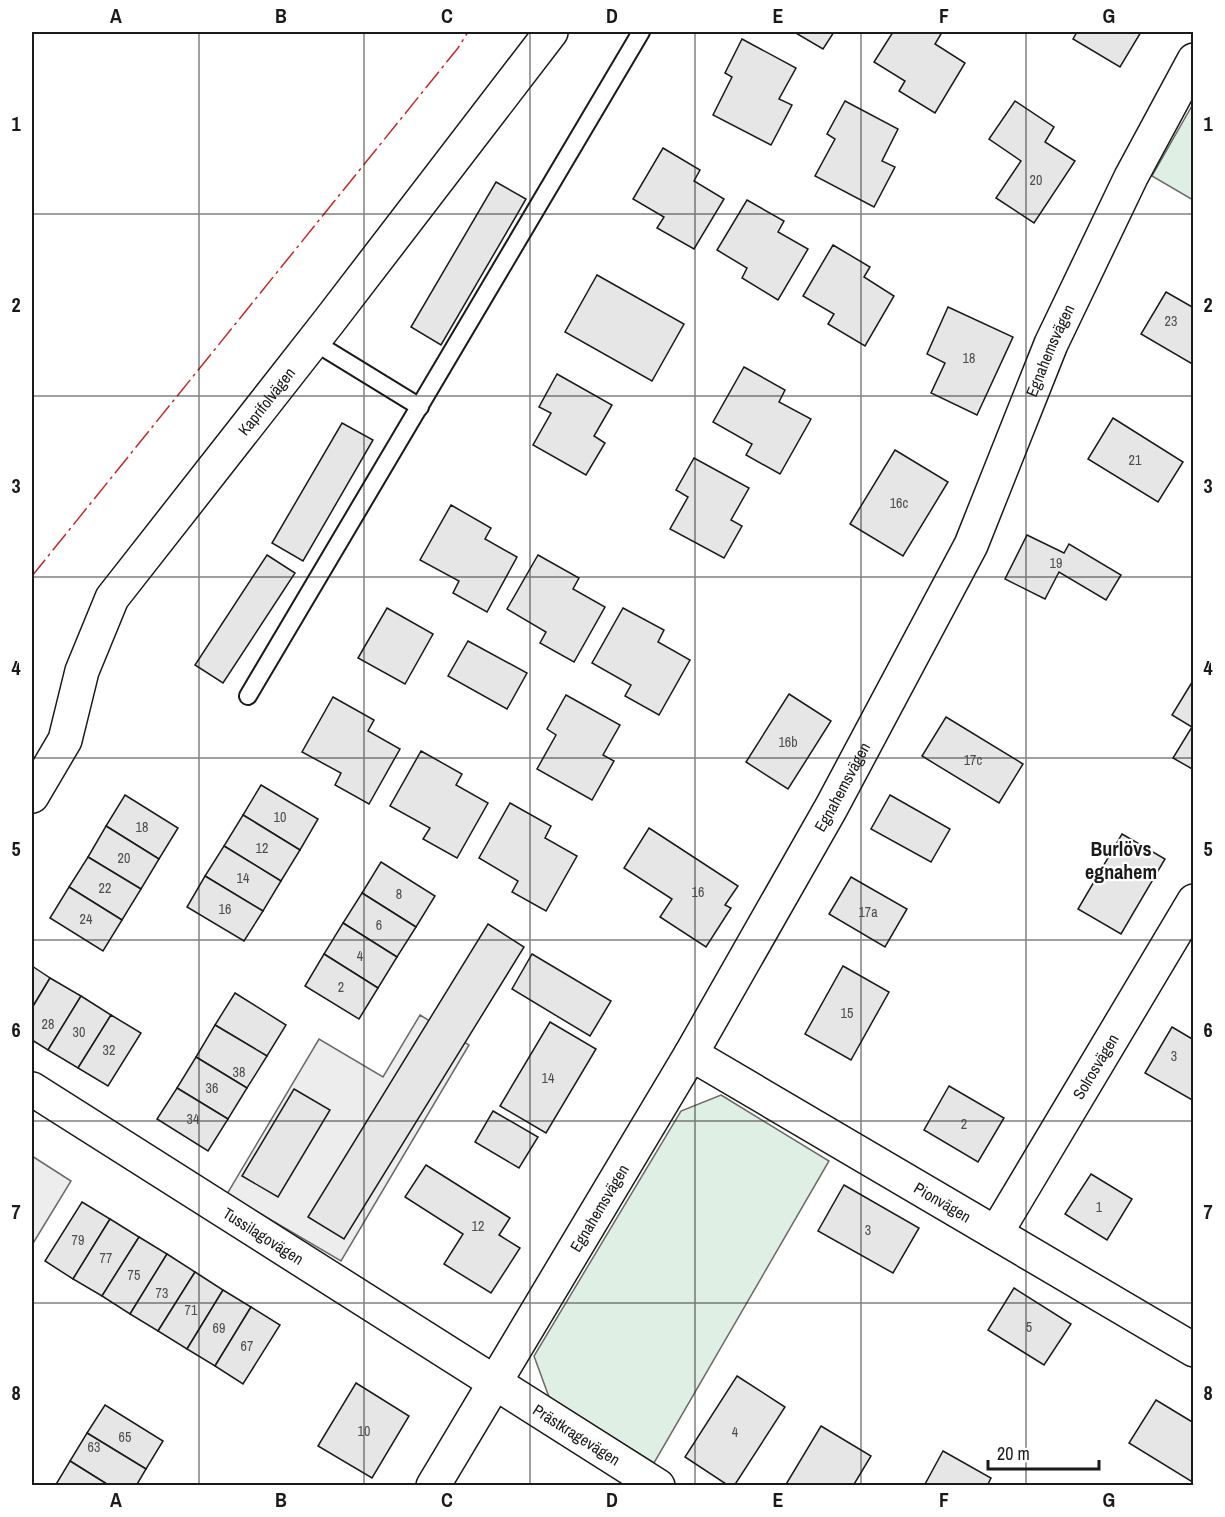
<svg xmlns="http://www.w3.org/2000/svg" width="1225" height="1517" font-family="'Archivo Narrow',sans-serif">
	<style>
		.green { fill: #e0efe3; stroke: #6a6a6a; stroke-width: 1.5 }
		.parking { fill: #ededed; stroke: #6a6a6a; stroke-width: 1.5 }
		.building { fill: #e6e6e6; stroke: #1a1a1a; stroke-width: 1.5 }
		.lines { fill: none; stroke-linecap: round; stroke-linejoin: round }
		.lane-casing { stroke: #1a1a1a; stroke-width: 20 }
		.street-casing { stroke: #1a1a1a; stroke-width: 36 }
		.lane { stroke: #fff; stroke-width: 16 }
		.street { stroke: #fff; stroke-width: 33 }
		.power { stroke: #c62828; stroke-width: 1.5; stroke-dasharray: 21 4.5 3 4.5; stroke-linecap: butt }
		.grid { fill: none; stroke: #1a1a1a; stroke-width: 1.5; stroke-opacity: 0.55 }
		.labels { text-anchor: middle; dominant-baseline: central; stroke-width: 4.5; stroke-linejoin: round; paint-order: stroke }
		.number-label { font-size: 14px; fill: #4d4d4d }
		.street-label { font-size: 16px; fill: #1a1a1a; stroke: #fff }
		.quarter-label { font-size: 20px; font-weight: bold; fill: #1a1a1a; stroke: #fff }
		.neatline { fill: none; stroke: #1a1a1a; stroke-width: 2 }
		.grid-label { font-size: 20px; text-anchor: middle; font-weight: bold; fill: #1a1a1a }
	</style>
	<rect width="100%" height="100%" fill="#fff"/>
	<!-- green -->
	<g class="green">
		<polygon points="1193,104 1194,200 1193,200 1152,176"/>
		<polygon points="721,1095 829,1161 654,1463 549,1397 534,1356 681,1111"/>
	</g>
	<!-- parking -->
	<g class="parking">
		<polygon points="420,1015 469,1045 341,1261 227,1194 319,1039 383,1077"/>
		<polygon points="32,1156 71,1181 32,1245"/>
	</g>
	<!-- building -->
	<g class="building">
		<polygon points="794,32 834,32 823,49"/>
		<polygon points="893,32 937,32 941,34 935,44 965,63 935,113 899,91 905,81 874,62"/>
		<polygon points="1077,32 1141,32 1120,67 1073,39"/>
		<polygon points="742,39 796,68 779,99 792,105 771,145 713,115 732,77 725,73"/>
		<polygon points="845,101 898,129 882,161 895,167 874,207 815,176 835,139 827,134"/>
		<polygon points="1015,101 1054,127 1045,142 1075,161 1034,223 996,198 1021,161 989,139"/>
		<polygon points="663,148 700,170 694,181 724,199 694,249 657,228 664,217 633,199"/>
		<polygon points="496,182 526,199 441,345 411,327"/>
		<polygon points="747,200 784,221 778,232 808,249 778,300 742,278 747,268 717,250"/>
		<polygon points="833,245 870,267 864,277 894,296 865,346 828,324 834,314 803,296"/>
		<polygon points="597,275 684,324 652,381 565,332"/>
		<polygon points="1166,292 1194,308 1194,365 1141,334"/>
		<polygon points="948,307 1013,337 977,415 931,393 945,363 927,354"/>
		<polygon points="744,367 785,390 779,402 811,419 780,474 746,455 752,444 713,422"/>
		<polygon points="557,374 612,405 594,436 605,443 586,475 533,445 551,413 539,407"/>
		<polygon points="1113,418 1183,462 1158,502 1088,459"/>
		<polygon points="342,423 373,440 303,561 272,543"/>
		<polygon points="895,450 948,482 903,556 850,524"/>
		<polygon points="694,458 749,488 731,520 742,526 724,558 670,529 688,497 676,490"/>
		<polygon points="451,505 491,528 485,539 517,557 487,612 453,593 459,581 420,560"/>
		<polygon points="1027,535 1064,553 1069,544 1121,575 1106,600 1059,572 1045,599 1005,579"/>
		<polygon points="267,555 295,573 223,683 195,665"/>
		<polygon points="538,555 579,578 573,589 605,607 574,662 540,643 546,632 507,609"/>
		<polygon points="387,608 433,634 405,684 358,658"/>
		<polygon points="623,608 664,630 658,642 690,660 659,715 625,696 631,685 592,663"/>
		<polygon points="468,641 527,673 507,709 448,676"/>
		<polygon points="1194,679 1194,770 1173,758 1192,727 1172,715"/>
		<polygon points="789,694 831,721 788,789 746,762"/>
		<polygon points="566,695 620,725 603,755 614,761 592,800 537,769 556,735 547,729"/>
		<polygon points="333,697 374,720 368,731 400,749 369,804 335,785 341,773 302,752"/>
		<polygon points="946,717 1023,764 999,803 922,756"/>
		<polygon points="421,751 462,774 456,785 488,803 457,858 423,839 430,828 390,806"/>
		<polygon points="261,785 318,819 300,850 243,815"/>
		<polygon points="125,795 178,828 159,859 106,826"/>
		<polygon points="890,795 950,829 931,862 871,829"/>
		<polygon points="510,803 551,826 545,838 577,856 546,911 512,892 518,881 479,858"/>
		<polygon points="243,815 300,850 281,881 224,846"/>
		<polygon points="106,826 159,859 141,889 88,857"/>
		<polygon points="649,828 738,886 725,905 731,908 706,947 660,917 672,899 624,868"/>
		<polygon points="1122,834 1165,859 1121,934 1078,909"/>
		<polygon points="224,846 281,881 263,911 205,876"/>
		<polygon points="88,857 141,889 122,920 69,887"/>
		<polygon points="381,862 435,896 416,927 362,893"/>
		<polygon points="205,876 263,911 244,941 187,907"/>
		<polygon points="851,877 907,909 885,947 829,914"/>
		<polygon points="69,887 122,920 103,951 50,918"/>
		<polygon points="362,893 416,927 397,957 343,923"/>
		<polygon points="343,923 397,957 378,988 324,954"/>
		<polygon points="488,924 524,947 344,1239 308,1217"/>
		<polygon points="324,954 378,988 359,1019 305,986"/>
		<polygon points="532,954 611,1001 590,1036 512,989"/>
		<polygon points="32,966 50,978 32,1008"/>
		<polygon points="843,966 889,992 851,1060 805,1034"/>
		<polygon points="50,978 81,996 48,1050 32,1040 32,1008"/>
		<polygon points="235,993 286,1025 267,1056 215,1025"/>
		<polygon points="81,996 111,1015 78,1068 48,1050"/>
		<polygon points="111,1015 141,1033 108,1086 78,1068"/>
		<polygon points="550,1022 596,1049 546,1133 500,1106"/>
		<polygon points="215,1025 267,1056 247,1088 196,1057"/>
		<polygon points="1172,1027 1194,1040 1194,1101 1145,1073"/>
		<polygon points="196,1057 247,1088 228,1119 177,1088"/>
		<polygon points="949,1086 1004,1118 978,1162 924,1130"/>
		<polygon points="177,1088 228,1119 208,1151 157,1119"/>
		<polygon points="294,1089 330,1110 278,1197 242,1176"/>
		<polygon points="493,1111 538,1137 519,1168 475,1142"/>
		<polygon points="426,1165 510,1218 499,1235 520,1248 491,1293 444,1264 463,1234 405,1197"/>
		<polygon points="1091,1174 1132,1199 1107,1240 1065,1214"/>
		<polygon points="844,1185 919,1228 893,1273 818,1231"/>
		<polygon points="82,1202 110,1219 73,1279 45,1261"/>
		<polygon points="110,1219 139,1237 102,1296 73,1279"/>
		<polygon points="139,1237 167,1254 130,1314 102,1296"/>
		<polygon points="167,1254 195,1272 158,1331 130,1314"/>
		<polygon points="195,1272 223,1290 187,1349 158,1331"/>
		<polygon points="1014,1288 1071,1324 1044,1365 988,1330"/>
		<polygon points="223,1290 251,1307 215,1366 187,1349"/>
		<polygon points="251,1307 280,1325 243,1384 215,1366"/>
		<polygon points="737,1376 785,1407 734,1486 729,1486 685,1457"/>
		<polygon points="356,1383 409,1416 372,1478 318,1446"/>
		<polygon points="1156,1400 1194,1423 1194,1483 1129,1443"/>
		<polygon points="105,1405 163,1441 146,1469 87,1433"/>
		<polygon points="821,1426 871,1456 853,1486 785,1486"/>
		<polygon points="87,1433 146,1469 136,1486 110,1486 70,1461"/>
		<polygon points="943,1451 991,1478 987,1486 924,1486"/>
		<polygon points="70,1461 110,1486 55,1486"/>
	</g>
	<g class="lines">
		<!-- lane casing -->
		<g class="lane-casing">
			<g id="lane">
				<polyline points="314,342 420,407"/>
				<polyline points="248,696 641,32"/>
			</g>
		</g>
		<!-- street casing -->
		<g class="street-casing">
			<g id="street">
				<path id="s1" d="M32,796L65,740L82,671L112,598L330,320L551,32"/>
				<path id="s2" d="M691,1054L1194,1350"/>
				<path id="s3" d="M32,1089L658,1486"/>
				<path id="s4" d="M996,1233L1194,901"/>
				<path id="s5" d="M433,1486L691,1054L831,808L971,545L1051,344L1131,177L1194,60"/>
			</g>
		</g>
		<!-- lane -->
		<use href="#lane" class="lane"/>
		<!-- street -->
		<use href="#street" class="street"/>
		<!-- power -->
		<polyline class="power" points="32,576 458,48 468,32"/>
	</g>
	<!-- grid -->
	<path class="grid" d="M199,32V1486M364,32V1486M530,32V1486M695,32V1486M861,32V1486M1026,32V1486M32,214H1194M32,396H1194M32,577H1194M32,758H1194M32,940H1194M32,1121H1194M32,1303H1194"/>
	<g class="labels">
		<!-- number labels -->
		<g class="number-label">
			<text x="1036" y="180">20</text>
			<text x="1171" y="321">23</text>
			<text x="969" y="358">18</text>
			<text x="1135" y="460">21</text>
			<text x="899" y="503">16c</text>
			<text x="1056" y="563">19</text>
			<text x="788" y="742">16b</text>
			<text x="973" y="760">17c</text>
			<text x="280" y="817">10</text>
			<text x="142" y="827">18</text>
			<text x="262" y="848">12</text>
			<text x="124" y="858">20</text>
			<text x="243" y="878">14</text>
			<text x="105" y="888">22</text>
			<text x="698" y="892">16</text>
			<text x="399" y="894">8</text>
			<text x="225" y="909">16</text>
			<text x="868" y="912">17a</text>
			<text x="86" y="919">24</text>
			<text x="379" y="925">6</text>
			<text x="360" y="956">4</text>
			<text x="341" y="987">2</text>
			<text x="847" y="1013">15</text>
			<text x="48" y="1024">28</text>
			<text x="79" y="1032">30</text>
			<text x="109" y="1050">32</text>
			<text x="1174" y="1056">3</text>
			<text x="239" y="1072">38</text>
			<text x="548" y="1078">14</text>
			<text x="212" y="1088">36</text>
			<text x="193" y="1119">34</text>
			<text x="964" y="1124">2</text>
			<text x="1099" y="1207">1</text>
			<text x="478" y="1226">12</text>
			<text x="868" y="1230">3</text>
			<text x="78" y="1240">79</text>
			<text x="106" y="1258">77</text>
			<text x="134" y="1275">75</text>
			<text x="162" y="1293">73</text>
			<text x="191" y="1310">71</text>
			<text x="1029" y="1327">5</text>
			<text x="219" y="1328">69</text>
			<text x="247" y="1346">67</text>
			<text x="364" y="1431">10</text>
			<text x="735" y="1432">4</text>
			<text x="125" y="1437">65</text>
			<text x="94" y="1447">63</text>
		</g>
		<!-- street labels -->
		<g class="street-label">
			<text stroke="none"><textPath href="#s5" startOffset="1294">Egnahemsvägen</textPath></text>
			<text stroke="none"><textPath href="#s1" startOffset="465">Kaprifolvägen</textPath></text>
			<text stroke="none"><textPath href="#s5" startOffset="810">Egnahemsvägen</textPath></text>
			<text stroke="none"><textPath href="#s4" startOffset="194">Solrosvägen</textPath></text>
			<text stroke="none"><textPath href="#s2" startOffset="292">Pionvägen</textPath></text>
			<text stroke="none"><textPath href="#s5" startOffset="324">Egnahemsvägen</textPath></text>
			<text stroke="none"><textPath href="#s3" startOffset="274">Tussilagovägen</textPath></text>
			<text stroke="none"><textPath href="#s3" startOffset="645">Prästkragevägen</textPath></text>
		</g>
		<!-- quarter labels -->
		<g class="quarter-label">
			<text x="1121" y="848">Burlövs<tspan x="1121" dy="23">egnahem</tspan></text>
		</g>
	</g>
	<!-- border -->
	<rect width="1225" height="1517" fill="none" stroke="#ffffff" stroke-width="66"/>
	<!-- scale -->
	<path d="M988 1460v9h111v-9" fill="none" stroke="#1a1a1a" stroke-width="3"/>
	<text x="997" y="1460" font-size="18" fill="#1a1a1a" stroke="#ffffff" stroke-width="4.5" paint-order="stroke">20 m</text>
	<rect x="33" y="33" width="1159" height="1451" class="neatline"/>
	<g class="grid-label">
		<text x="116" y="23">A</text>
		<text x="281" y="23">B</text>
		<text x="447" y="23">C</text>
		<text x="612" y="23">D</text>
		<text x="778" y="23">E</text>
		<text x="944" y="23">F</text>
		<text x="1109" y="23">G</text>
		<text x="16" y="131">1</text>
		<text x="1208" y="131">1</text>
		<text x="16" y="312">2</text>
		<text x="1208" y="312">2</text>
		<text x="16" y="493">3</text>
		<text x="1208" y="493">3</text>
		<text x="16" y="675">4</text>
		<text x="1208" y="675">4</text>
		<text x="16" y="856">5</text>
		<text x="1208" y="856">5</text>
		<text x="16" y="1037">6</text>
		<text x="1208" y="1037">6</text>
		<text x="16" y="1219">7</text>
		<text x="1208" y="1219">7</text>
		<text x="16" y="1400">8</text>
		<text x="1208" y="1400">8</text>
		<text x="116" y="1507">A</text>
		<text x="281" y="1507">B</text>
		<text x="447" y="1507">C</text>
		<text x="612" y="1507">D</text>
		<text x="778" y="1507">E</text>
		<text x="944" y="1507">F</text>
		<text x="1109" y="1507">G</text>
	</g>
</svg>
